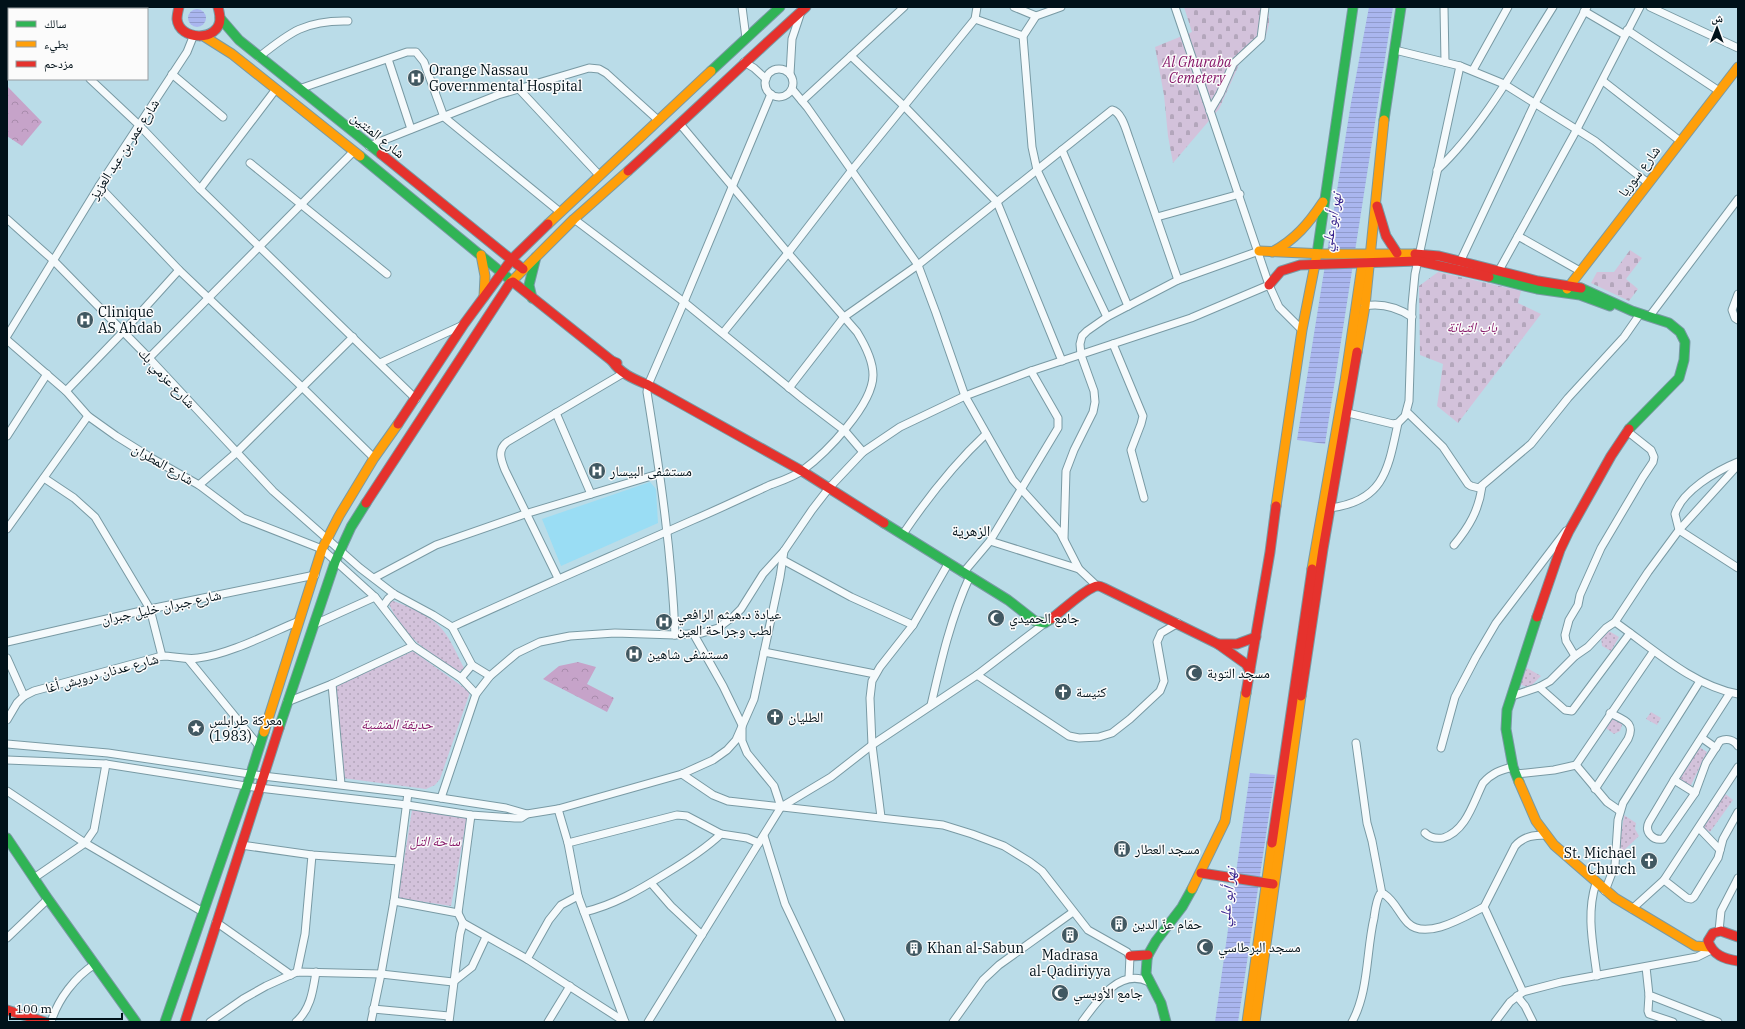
<svg xmlns="http://www.w3.org/2000/svg" width="1745" height="1029" font-family="'IBM Plex Serif','Noto Naskh Arabic',serif">
	<style>
		.built { fill: #9addf4 }
		.forest { fill: url(#forest-crowns) }
		.cemetery { fill: url(#cemetery-stones) }
		.park { fill: url(#park-dots) }
		.water { fill: url(#water-rules) }
		.lines { fill: none; stroke-linecap: round; stroke-linejoin: round }
		.street-casing { stroke: #799aa4; stroke-width: 9 }
		.fast-casing { stroke: #799aa4; stroke-width: 11 }
		.slow-casing { stroke: #799aa4; stroke-width: 11 }
		.jam-casing { stroke: #799aa4; stroke-width: 11 }
		.street { stroke: #f5fafc; stroke-width: 7 }
		.fast { stroke: #30b455; stroke-width: 9 }
		.slow { stroke: #ff9f0a; stroke-width: 9 }
		.jam { stroke: #e5322d; stroke-width: 9 }
		.labels { text-anchor: middle; dominant-baseline: central; stroke-width: 3; stroke-linejoin: round; paint-order: stroke }
		.park-label { font-size: 14px; font-style: italic; fill: #871869; stroke: #fbfbfb }
		.poi-label { font-size: 14px; fill: #001119; stroke: #fbfbfb; text-anchor: start }
		.street-label { font-size: 14px; fill: #001119; stroke: #fbfbfb }
		.water-label { font-size: 15px; font-style: italic; fill: #331f8b; stroke: #fbfbfb }
		.neighbourhood-label { font-size: 15px; fill: #001119; stroke: #fbfbfb }
	</style>
	<defs>
		<pattern id="forest-crowns" width="20" height="18" patternUnits="userSpaceOnUse"><rect width="20" height="18" fill="#c6a3c9"/><path d="M2 6a3 3 0 1 1 6 0M12 15a3 3 0 1 1 6 0" fill="none" stroke="#a88bac"/></pattern>
		<pattern id="cemetery-stones" width="16" height="16" patternUnits="userSpaceOnUse"><rect width="16" height="16" fill="#d3c2db"/><path d="M2 7V4a2 2 0 0 1 4 0v3zM10 15v-3a2 2 0 0 1 4 0v3z" fill="#b3a6bb"/></pattern>
		<pattern id="park-dots" width="8" height="8" patternUnits="userSpaceOnUse"><rect width="8" height="8" fill="#d3c2db"/><path d="M2 2h.1M6 6h.1" fill="none" stroke="#b3a6bb" stroke-width="1.8" stroke-linecap="round"/></pattern>
		<pattern id="water-rules" width="6" height="5" patternUnits="userSpaceOnUse"><rect width="6" height="5" fill="#aab6ef"/><path d="M0 2.5h6" fill="none" stroke="#909bcc"/></pattern>
	</defs>
	<rect width="100%" height="100%" fill="#badce8"/>
	<!-- built -->
	<polygon class="built" points="650,482 656,489 658,523 561,566 542,519"/>
	<!-- forest -->
	<g class="forest">
		<polygon points="7,86 42,122 22,146 7,136"/>
		<polygon points="578,662 596,667 587,684 614,698 607,712 543,679 559,666"/>
	</g>
	<!-- cemetery -->
	<g class="cemetery">
		<polygon points="1184,7 1269,7 1269,24 1265,39 1242,58 1219,109 1173,163 1168,136 1164,95 1155,47 1192,32"/>
		<polygon points="1630,250 1642,258 1626,279 1638,289 1629,301 1591,283 1597,272 1614,272"/>
		<polygon points="1438,272 1521,291 1518,303 1541,314 1458,423 1437,406 1443,364 1420,355 1419,286"/>
	</g>
	<!-- park -->
	<g class="park">
		<path d="M391,600C406,606 424,612 436,623C449,634 456,653 464,668L459,672C428,652 404,638 388,602Z"/>
		<polygon points="1609,631 1619,637 1611,651 1602,646 1601,637"/>
		<polygon points="413,651 470,692 440,779 435,785 426,789 342,778 334,687"/>
		<polygon points="1527,668 1541,676 1529,688 1520,684"/>
		<polygon points="1651,712 1661,718 1657,725 1646,719"/>
		<polygon points="1611,714 1623,722 1620,731 1614,734 1603,726"/>
		<polygon points="1698,746 1707,752 1690,787 1676,778"/>
		<polygon points="1724,793 1733,800 1710,832 1702,827"/>
		<polygon points="412,810 467,817 451,906 398,898"/>
		<polygon points="1624,815 1636,823 1635,829 1639,836 1618,856"/>
	</g>
	<!-- water -->
	<g class="water">
		<polygon points="1369,7 1393,7 1325,444 1297,440 1351,103"/>
		<circle cx="197" cy="18" r="9"/>
		<polygon points="1250,773 1275,775 1238,1022 1215,1022"/>
	</g>
	<g class="lines">
		<!-- street casing -->
		<g class="street-casing">
			<g id="street">
				<polyline points="14,7 16,9"/>
				<polyline points="742,7 746,38"/>
				<polyline points="1014,7 1036,16"/>
				<polyline points="1061,7 1036,16 1023,36 1032,147 1037,170 1107,317"/>
				<polyline points="1175,7 1269,285 1279,307 1302,330"/>
				<polyline points="1444,7 1445,62"/>
				<polyline points="1650,7 1738,48"/>
				<polyline points="36,9 38,7"/>
				<polyline points="1584,11 1625,35"/>
				<polyline points="975,19 1023,36"/>
				<polyline points="1627,30 1719,91"/>
				<polyline points="1395,50 1460,66 1504,84 1595,141 1648,183"/>
				<polyline points="851,56 905,107 997,202 1062,361"/>
				<path d="M259,57C290,32 306,20 348,21"/>
				<polyline points="388,59 411,129"/>
				<polyline points="744,62 754,68 766,79"/>
				<circle cx="779" cy="83" r="14"/>
				<polyline points="1473,70 1508,7"/>
				<polyline points="172,74 223,117"/>
				<polyline points="790,74 792,39 800,15"/>
				<polyline points="90,79 139,125 200,189 416,399"/>
				<polyline points="1603,81 1680,141"/>
				<polyline points="299,89 407,52 416,52 424,62 444,117 560,212"/>
				<polyline points="519,89 599,175"/>
				<polyline points="792,89 807,107 918,265 936,313 965,396 999,456 1013,480 1060,532 1079,569 1097,586"/>
				<polyline points="802,101 904,7"/>
				<polyline points="1210,111 1220,94 1233,64 1261,38 1265,7"/>
				<polyline points="369,146 498,95 589,68 599,69 606,73 658,120"/>
				<polyline points="1062,150 1128,306"/>
				<polyline points="250,163 387,274"/>
				<path d="M1437,170C1483,127 1519,61 1553,7"/>
				<polyline points="99,186 179,270 302,387 374,458"/>
				<polyline points="200,189 276,89"/>
				<polyline points="1157,217 1240,194"/>
				<polyline points="7,219 53,260 149,358 273,491 360,568 394,594 433,615 452,627 472,665 490,676"/>
				<polyline points="574,219 684,302 803,399 845,431 863,452"/>
				<polyline points="1518,236 1577,129 1640,7"/>
				<polyline points="1460,262 1535,103 1587,7"/>
				<polyline points="1497,274 1518,236 1580,271"/>
				<polyline points="1738,294 1732,310 1735,318 1738,320"/>
				<path d="M1365,306C1382,303 1398,308 1412,317"/>
				<polyline points="1649,317 1738,199"/>
				<polyline points="723,333 788,253 852,170 975,19 977,7"/>
				<polyline points="7,336 99,186 187,52 193,37"/>
				<polyline points="7,340 66,391 88,416 116,436 153,459 199,485 243,518 322,549 375,597 413,646 461,678 476,694"/>
				<polyline points="1113,344 1143,416 1141,424 1131,450 1144,498"/>
				<polyline points="149,358 354,151"/>
				<polyline points="380,363 461,326"/>
				<path d="M789,388L844,317L918,265L1112,110C1122,112 1126,130 1129,138L1178,280"/>
				<polyline points="66,391 123,332 179,270"/>
				<polyline points="1407,412 1443,447 1468,484 1471,486 1479,488 1531,444 1568,398 1624,337 1640,314"/>
				<polyline points="556,413 591,494"/>
				<polyline points="1348,413 1393,424 1398,423 1405,416 1409,401 1412,305 1415,274 1460,66"/>
				<polyline points="7,436 47,374"/>
				<polyline points="1738,465 1679,530 1738,568"/>
				<polyline points="44,478 74,498 95,517 150,609 162,656"/>
				<polyline points="199,485 236,453 353,337"/>
				<path d="M1330,508C1384,501 1388,470 1398,423"/>
				<polyline points="7,529 88,416"/>
				<path d="M903,534C928,497 953,465 986,434"/>
				<polyline points="1064,539 1066,471 1074,450 1093,412 1095,402 1094,391 1081,355 1080,344 1082,336 1087,331 1107,317 1178,280 1259,251"/>
				<polyline points="990,541 1079,569"/>
				<path d="M1454,545C1469,527 1479,510 1482,486"/>
				<polyline points="783,560 851,597 913,625"/>
				<polyline points="963,573 990,541 1058,428 1058,418 1031,371"/>
				<polyline points="374,578 436,545 525,514 658,474"/>
				<path d="M558,578L505,470C501,460 497,450 507,442L622,374"/>
				<polyline points="383,606 388,599 394,594"/>
				<path d="M1615,622C1652,648 1693,686 1738,694"/>
				<polyline points="315,624 375,597"/>
				<path d="M452,627C532,590 612,556 693,520C719,509 744,497 770,485C781,481 794,477 803,470C826,453 873,405 873,375C873,360 865,345 857,332L788,253L680,124"/>
				<polyline points="693,633 723,686 742,725 742,741 747,753 774,786 781,807"/>
				<path d="M675,635C672,555 660,472 647,392L648,385L684,302L771,94"/>
				<polyline points="7,642 150,609 315,575"/>
				<polyline points="764,652 875,674"/>
				<polyline points="1575,656 1566,641 1565,635 1569,620 1578,605 1580,595 1601,548 1643,477 1653,462 1654,457 1651,450 1627,431"/>
				<polyline points="7,658 24,696"/>
				<polyline points="188,659 259,746"/>
				<polyline points="977,675 1069,736 1079,738 1099,737 1112,733 1130,719 1160,691 1164,681 1157,642 1161,633 1178,623"/>
				<polyline points="461,678 472,665"/>
				<polyline points="332,684 341,784"/>
				<polyline points="1539,687 1565,710 1572,711 1630,633"/>
				<path d="M1730,693L1674,780L1649,822C1644,832 1653,841 1663,839L1695,793L1706,763L1720,741C1727,738 1734,740 1738,746"/>
				<path d="M1512,696L1539,687L1550,681L1575,656L1588,647L1606,628L1615,622L1648,572L1679,530L1675,514C1682,491 1716,471 1738,462"/>
				<polyline points="287,702 332,684 413,646"/>
				<path d="M931,705C941,661 951,617 970,576"/>
				<path d="M7,720L17,703L24,696L34,691L162,656C174,656 186,660 198,658C228,655 270,633 299,621"/>
				<polyline points="1702,738 1716,748"/>
				<polyline points="1356,743 1367,823 1372,841 1382,894"/>
				<polyline points="7,744 108,753 263,776 408,793 506,808 527,814"/>
				<polyline points="1441,748 1455,697 1476,657 1496,623 1566,531"/>
				<polyline points="7,760 106,764 259,788 407,805 471,815 515,818 521,818 527,814 558,809 682,774 713,760 727,750 736,740 754,699 780,577 784,551"/>
				<polyline points="1576,765 1653,652"/>
				<polyline points="1738,767 1664,880 1687,898 1691,899 1694,897 1718,858 1723,839 1738,812"/>
				<polyline points="682,774 713,795 728,801 943,825 972,834 1004,846 1030,862 1042,871 1088,930 1127,952 1130,956 1129,978"/>
				<polyline points="1516,774 1554,770 1576,765 1607,802 1620,811"/>
				<polyline points="1674,780 1695,793"/>
				<path d="M1595,789L1628,739C1636,722 1623,720 1610,713"/>
				<polyline points="7,791 85,843 203,912"/>
				<polyline points="441,798 476,694 490,676 517,653 540,642 570,636 615,633 675,635 702,633 718,628 734,616 741,609 763,574 784,551 812,510 829,488 863,452 900,427 965,396 1031,371 1191,318 1269,285"/>
				<polyline points="558,809 568,843 578,896 625,1022"/>
				<polyline points="881,817 872,745 870,698 872,681 880,667 913,625 948,564"/>
				<polyline points="1699,828 1720,850"/>
				<path d="M1425,833C1430,838 1436,839 1443,838C1466,831 1473,803 1483,783C1492,773 1500,770 1513,767"/>
				<polyline points="764,836 785,904 841,1022"/>
				<polyline points="568,843 677,815 687,816 721,834"/>
				<polyline points="241,845 312,855 399,861"/>
				<polyline points="34,878 85,843 94,830 106,764"/>
				<polyline points="651,883 671,906 702,935"/>
				<path d="M1596,883C1586,914 1593,944 1597,976"/>
				<polyline points="1605,891 1615,865 1618,820 1623,803 1700,681"/>
				<polyline points="394,901 458,913 463,923 527,959 625,1022"/>
				<polyline points="1632,909 1664,880"/>
				<path d="M584,912C614,905 639,890 665,874C685,862 704,850 721,834L747,838L759,843"/>
				<polyline points="458,913 471,815"/>
				<polyline points="216,922 291,975"/>
				<polyline points="1719,931 1721,911 1738,878"/>
				<polyline points="7,938 48,899"/>
				<polyline points="527,959 549,920 561,905 578,896"/>
				<polyline points="1646,967 1649,995 1718,1022"/>
				<polyline points="297,972 305,934 312,855"/>
				<path d="M1523,992L1484,907L1515,846C1524,836 1534,835 1546,835"/>
				<polyline points="1649,995 1648,1011 1649,1014 1673,1022"/>
				<polyline points="1517,996 1525,1006 1533,1022"/>
				<polyline points="373,1009 449,1016"/>
				<path d="M51,1022C58,999 75,977 95,964"/>
				<polyline points="210,1022 243,999 266,986 297,972 381,974 453,982 472,967 486,937"/>
				<path d="M296,1022C311,1009 313,990 316,972"/>
				<polyline points="371,1022 381,974 394,901 408,793"/>
				<polyline points="449,1022 460,934 463,923"/>
				<polyline points="548,1022 570,986"/>
				<polyline points="648,1022 781,807 831,777 872,745 977,675 1045,623"/>
				<polyline points="953,1022 983,980 999,965 1073,912"/>
				<path d="M1082,1022C1097,1001 1120,967 1149,982"/>
				<path d="M1352,1022C1369,991 1366,952 1374,918C1375,911 1376,901 1380,894H1384C1395,901 1399,914 1408,923C1426,941 1466,916 1484,907"/>
				<polyline points="1495,1022 1510,1002 1523,992 1561,982 1697,957 1711,950"/>
			</g>
		</g>
		<!-- fast casing -->
		<g class="fast-casing">
			<g id="fast">
				<polyline points="220,18 239,40 381,154"/>
				<polyline points="711,71 780,7"/>
				<polyline points="1384,120 1401,7"/>
				<polyline points="360,156 513,282"/>
				<polyline points="1317,254 1353,7"/>
				<polyline points="1489,277 1537,289 1580,295 1610,306"/>
				<polyline points="1581,288 1632,311 1669,323 1680,332 1685,342 1684,360 1679,378 1629,429"/>
				<polyline points="532,298 529,285 536,257"/>
				<polyline points="884,523 1008,600 1035,621 1045,623 1051,619"/>
				<polyline points="279,728 335,562 351,527 366,503"/>
				<polyline points="1519,782 1513,767 1506,729 1507,710 1537,617"/>
				<polyline points="7,838 48,899 136,1022"/>
				<polyline points="165,1022 247,786 264,732"/>
				<polyline points="1166,1022 1161,1003 1146,974 1147,960 1148,955 1156,941 1182,907 1192,889"/>
			</g>
		</g>
		<!-- slow casing -->
		<g class="slow-casing">
			<g id="slow">
				<polyline points="205,37 232,54 360,156"/>
				<polyline points="548,224 711,71"/>
				<polyline points="1259,251 1325,254 1415,254"/>
				<path d="M1272,252C1295,240 1309,223 1323,202"/>
				<polyline points="481,255 485,276 484,297"/>
				<polyline points="510,283 574,219 628,171"/>
				<polyline points="1567,289 1738,67"/>
				<polyline points="1357,352 1365,306 1384,120"/>
				<polyline points="1276,506 1302,330 1317,254"/>
				<polyline points="1312,569 1345,381 1362,266"/>
				<polyline points="264,732 322,549 339,516 374,458 398,424"/>
				<polyline points="1519,782 1536,821 1554,845 1615,898 1695,946 1709,947"/>
				<polyline points="1192,889 1225,821 1246,693"/>
				<polyline points="1247,1022 1272,843"/>
				<polyline points="1255,1022 1301,696"/>
			</g>
		</g>
		<!-- jam casing -->
		<g class="jam-casing">
			<g id="jam">
				<path d="M179,7C178,11 177,16 177,19C179,41 219,42 220,19C220,16 219,11 218,7"/>
				<polyline points="381,154 523,269"/>
				<path d="M628,171C688,117 746,61 806,7"/>
				<polyline points="1377,206 1386,236 1397,253"/>
				<polyline points="1415,254 1439,256 1538,281 1581,288"/>
				<polyline points="513,282 612,361 617,363"/>
				<polyline points="1269,285 1281,271 1300,265 1418,261 1489,277"/>
				<path d="M612,361C621,374 634,379 648,385L802,471L884,523"/>
				<polyline points="398,424 464,324 512,259 548,224"/>
				<polyline points="366,503 510,283"/>
				<polyline points="1537,617 1560,550 1569,531 1611,456 1629,429"/>
				<path d="M1051,619C1061,612 1088,586 1098,586C1100,586 1102,587 1104,588L1218,644L1246,664L1250,671"/>
				<polyline points="1218,644 1237,644 1256,637"/>
				<polyline points="1246,693 1270,552 1276,506"/>
				<polyline points="1301,696 1323,549 1357,352"/>
				<polyline points="1272,843 1312,569"/>
				<polyline points="1201,873 1273,884"/>
				<path d="M1738,937L1721,931L1713,933L1708,941C1713,955 1724,959 1738,961"/>
				<polyline points="1130,956 1148,955"/>
				<polyline points="7,1010 45,1022"/>
				<polyline points="185,1022 279,728"/>
			</g>
		</g>
		<!-- street -->
		<use href="#street" class="street"/>
		<!-- fast -->
		<use href="#fast" class="fast"/>
		<!-- slow -->
		<use href="#slow" class="slow"/>
		<!-- jam -->
		<use href="#jam" class="jam"/>
	</g>
	<!-- icons -->
	<defs>
		<g id="hospital-disc" transform="scale(0.9)"><circle r="9.5" fill="#415861" stroke="#fbfbfb"/><path d="M-5-5h3v3.5h4V-5h3V5h-3V1.5h-4V5h-3Z" fill="#fff"/></g>
		<g id="mosque-disc" transform="scale(0.9)"><circle r="9.5" fill="#415861" stroke="#fbfbfb"/><path d="M3.5-4.9A6 6 0 1 0 3.5 4.9A5 5 0 1 1 3.5-4.9Z" fill="#fff"/></g>
		<g id="church-disc" transform="scale(0.9)"><circle r="9.5" fill="#415861" stroke="#fbfbfb"/><path d="M-1.2-6h2.4v3.5h3.3v2.4h-3.3V6h-2.4V-.1h-3.3v-2.4h3.3Z" fill="#fff"/></g>
		<g id="sight-disc" transform="scale(0.9)"><circle r="9.5" fill="#415861" stroke="#fbfbfb"/><path d="M0-6L1.8-2.2L6-1.7L2.9 1.2L3.7 5.4L0 3.3L-3.7 5.4L-2.9 1.2L-6-1.7L-1.8-2.2Z" fill="#fff"/></g>
		<g id="building-disc" transform="scale(0.9)"><circle r="9.5" fill="#415861" stroke="#fbfbfb"/><path d="M-4-6H4V6H1V3H-1V6H-4ZM-2.5-4.3h1.7v1.8h-1.7ZM.8-4.3h1.7v1.8H.8ZM-2.5-1h1.7V.8h-1.7ZM.8-1h1.7V.8H.8Z" fill="#fff"/></g>
	</defs>
	<g fill-rule="evenodd">
		<use href="#hospital-disc" x="416" y="78"/>
		<use href="#hospital-disc" x="85" y="320"/>
		<use href="#hospital-disc" x="597" y="471"/>
		<use href="#mosque-disc" x="996" y="618"/>
		<use href="#hospital-disc" x="664" y="622"/>
		<use href="#hospital-disc" x="634" y="654"/>
		<use href="#mosque-disc" x="1194" y="673"/>
		<use href="#church-disc" x="1063" y="692"/>
		<use href="#church-disc" x="775" y="717"/>
		<use href="#sight-disc" x="196" y="728"/>
		<use href="#building-disc" x="1122" y="849"/>
		<use href="#church-disc" x="1649" y="861"/>
		<use href="#building-disc" x="1119" y="924"/>
		<use href="#building-disc" x="1070" y="935"/>
		<use href="#mosque-disc" x="1205" y="947"/>
		<use href="#building-disc" x="914" y="948"/>
		<use href="#mosque-disc" x="1060" y="993"/>
	</g>
	<g class="labels">
		<!-- park labels -->
		<g class="park-label">
			<text x="1197" y="62">Al Ghuraba<tspan x="1197" dy="16">Cemetery</tspan></text>
			<text x="1472" y="327">باب التبانة</text>
			<text x="397" y="724">حديقة المنشية</text>
			<text x="435" y="841">ساحة التل</text>
		</g>
		<!-- poi labels -->
		<g class="poi-label">
			<text x="429" y="70">Orange Nassau<tspan x="429" dy="16">Governmental Hospital</tspan></text>
			<text x="98" y="312">Clinique<tspan x="98" dy="16">AS Ahdab</tspan></text>
			<text x="610" y="471">مستشفی البيسار</text>
			<text x="677" y="614">عيادة د.هيثم الرافعي<tspan x="677" dy="16">لطب وجراحة العين</tspan></text>
			<text x="1009" y="618">جامع الحميدي</text>
			<text x="647" y="654">مستشفى شاهين</text>
			<text x="1207" y="673">مسجد التوبة</text>
			<text x="1076" y="692">كنيسة</text>
			<text x="788" y="717">الطليان</text>
			<text x="209" y="720">معركة طرابلس<tspan x="209" dy="16">(1983)</tspan></text>
			<text x="1135" y="849">مسجد العطار</text>
			<text x="1636" y="853" text-anchor="end">St. Michael<tspan x="1636" dy="16">Church</tspan></text>
			<text x="1132" y="924">حمّام عزّ الدين</text>
			<text x="1218" y="947">مسجد البرطاسي</text>
			<text x="927" y="948">Khan al-Sabun</text>
			<text x="1070" y="955" text-anchor="middle">Madrasa<tspan x="1070" dy="16">al-Qadiriyya</tspan></text>
			<text x="1073" y="993">جامع الأويسي</text>
		</g>
		<!-- street labels -->
		<g class="street-label">
			<text transform="translate(378 135) rotate(39)">شارع المئتين</text>
			<text transform="translate(124 149) rotate(-57)">شارع عمر بن عبد العزيز</text>
			<text transform="translate(1639 171) rotate(-53)">شارع سوريا</text>
			<text transform="translate(167 378) rotate(47)">شارع عزمي بك</text>
			<text transform="translate(163 464) rotate(30)">شارع المطران</text>
			<text transform="translate(161 607) rotate(-12)">شارع جبران خليل جبران</text>
			<text transform="translate(102 673) rotate(-15)">شارع عدنان درويش أغا</text>
		</g>
		<!-- water labels -->
		<g class="water-label">
			<text transform="translate(1331 222) rotate(-80)">نهر أبو علي</text>
			<text transform="translate(1227 897) rotate(-83)">نهر أبو علي</text>
		</g>
		<!-- neighbourhood labels -->
		<g class="neighbourhood-label">
			<text x="971" y="530">الزهرية</text>
		</g>
	</g>
	<!-- border -->
	<rect width="1745" height="1029" fill="none" stroke="#001119" stroke-width="16"/>
	<!-- legend -->
	<rect x="8" y="8" width="140" height="72" fill="#fbfbfb" stroke="#979da1"/>
	<rect x="16" y="21" width="20" height="6" fill="#30b455" stroke="#979da1"/>
	<text x="44" y="28" font-size="12" fill="#001119">سالك</text>
	<rect x="16" y="41" width="20" height="6" fill="#ff9f0a" stroke="#979da1"/>
	<text x="44" y="48" font-size="12" fill="#001119">بطيء</text>
	<rect x="16" y="61" width="20" height="6" fill="#e5322d" stroke="#979da1"/>
	<text x="44" y="68" font-size="12" fill="#001119">مزدحم</text>
	<!-- north arrow -->
	<g transform="translate(1717 28) rotate(1)" stroke="#fbfbfb" stroke-width="3" paint-order="stroke">
	<path d="M0-3L7 15L0 10L-7 15Z" fill="#001119"/>
	<text y="-6" font-size="11" font-weight="bold" text-anchor="middle" fill="#001119">ش</text>
	</g>
	<!-- scale -->
	<path d="M10 1013v6h112v-6" fill="none" stroke="#001119" stroke-width="2"/>
	<text x="16" y="1013" font-size="12" fill="#001119" stroke="#fbfbfb" stroke-width="3" paint-order="stroke">100 m</text>
</svg>
